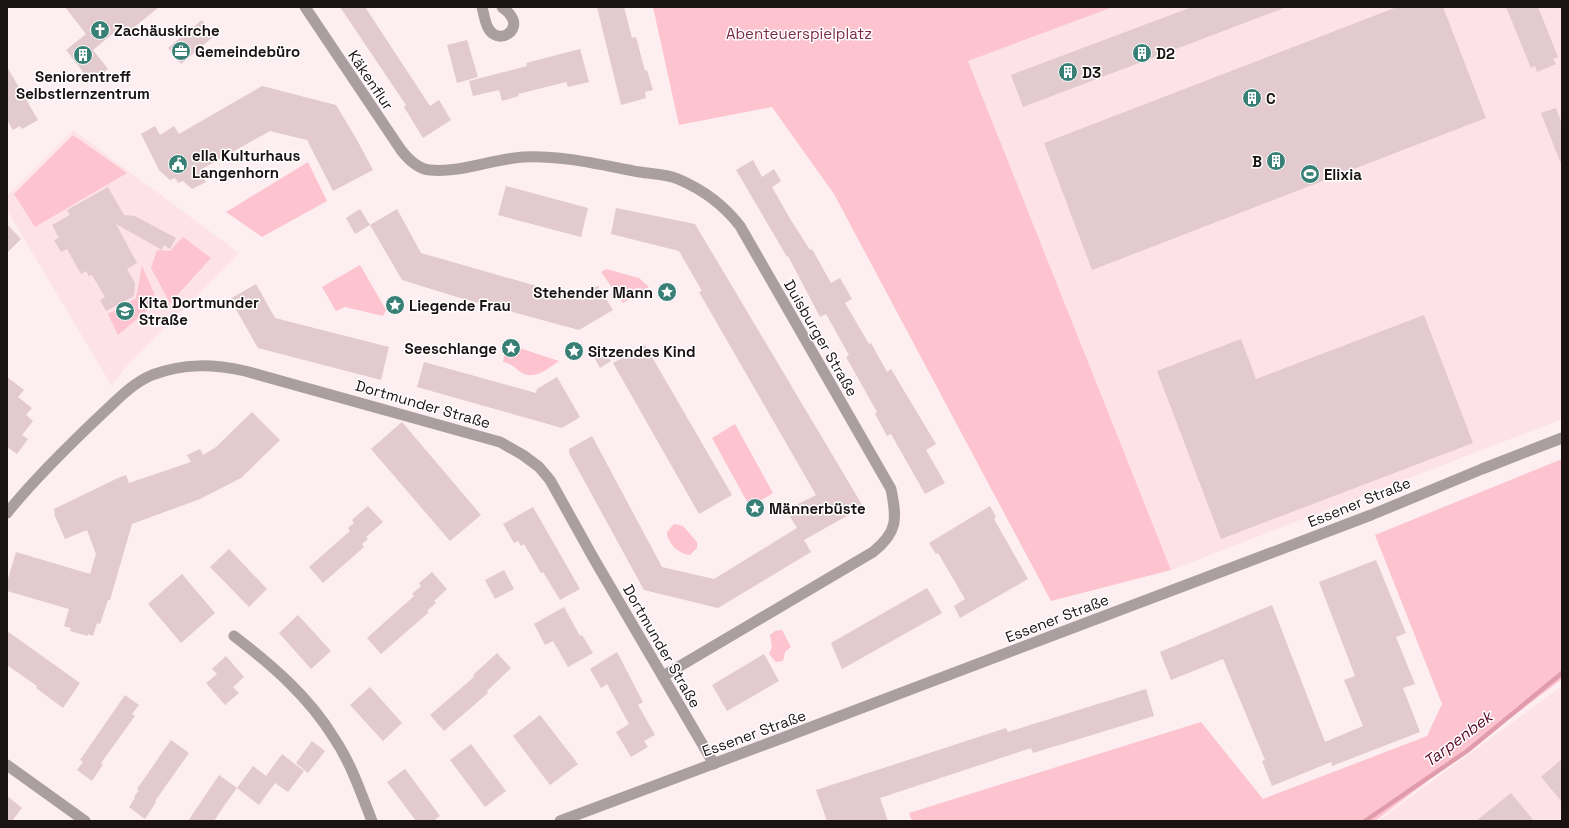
<svg xmlns="http://www.w3.org/2000/svg" width="1569" height="828" font-family="'Space Grotesk',sans-serif">
	<style>
		.built { fill: #fde2e7 }
		.park { fill: #fdc3cf }
		.lines { fill: none; stroke-linecap: round; stroke-linejoin: round }
		.stream { stroke: #e09cab; stroke-width: 4.5 }
		.building { fill: #e2cace }
		.minor { stroke: #a99fa0; stroke-width: 11 }
		.tertiary { stroke: #a99fa0; stroke-width: 11 }
		.labels { text-anchor: middle; dominant-baseline: central; stroke-width: 3; stroke-linejoin: round; paint-order: stroke }
		.poi-label { font-size: 15px; font-weight: bold; fill: #1a1213; stroke: #fff; text-anchor: start }
		.park-label { font-size: 15px; fill: #7a2a42; stroke: #fff }
		.street-label { font-size: 15px; fill: #1a1213; stroke: #fff }
		.water-label { font-size: 16px; font-style: italic; fill: #580726; stroke: #fff }
	</style>
	<rect width="100%" height="100%" fill="#fdeef1"/>
	<!-- built -->
	<g class="built">
		<polygon points="1113,7 1562,7 1562,419 1171,570 968,61"/>
		<polygon points="73,130 239,253 125,368 112,386 7,210 7,196"/>
		<polygon points="1562,686 1562,821 1378,821"/>
	</g>
	<!-- park -->
	<g class="park">
		<polygon points="653,7 1113,7 968,61 1171,570 1051,601 834,194 772,107 679,125"/>
		<polygon points="73,135 127,173 35,227 14,194"/>
		<polygon points="308,162 327,201 262,237 226,212"/>
		<polygon points="183,237 211,258 170,303 151,268 157,250 170,251"/>
		<polygon points="360,265 386,310 383,316 345,307 336,311 322,287"/>
		<polygon points="142,266 154,293 150,308 118,335 108,314 136,298"/>
		<polygon points="606,269 639,278 649,287 623,303 601,272"/>
		<path d="M507,344L559,361C547,369 534,382 519,371C514,367 510,363 503,362Z"/>
		<polygon points="735,424 773,493 750,507 712,438"/>
		<polygon points="1562,459 1562,679 1375,821 912,821 909,813 1201,722 1263,799 1427,736 1442,704 1375,535"/>
		<path d="M674,524L683,526L697,542V548L690,555C680,555 667,543 667,532Z"/>
		<polygon points="782,630 791,647 785,652 783,661 776,662 769,654 772,647 770,635 775,631"/>
	</g>
	<g class="lines">
		<!-- stream -->
		<polyline class="stream" points="1365,821 1467,751 1562,673"/>
	</g>
	<!-- building -->
	<g class="building">
		<polygon points="65,7 159,7 127,33 122,26 93,50 108,69 91,82 66,50 86,34"/>
		<polygon points="340,7 365,7 430,106 439,100 451,120 423,138 404,107 406,105"/>
		<polygon points="597,7 624,7 632,38 636,37 645,71 647,70 653,90 645,92 646,98 621,105"/>
		<polygon points="1192,7 1284,8 1023,107 1011,75"/>
		<polygon points="1397,7 1443,7 1486,118 1092,270 1044,143"/>
		<polygon points="1506,7 1538,7 1558,57 1553,59 1556,64 1537,72 1535,66 1531,68"/>
		<polygon points="202,20 214,36 181,64 168,48"/>
		<polygon points="467,40 478,77 457,83 447,45"/>
		<polygon points="580,49 589,82 568,87 566,82 518,94 519,96 502,101 499,90 473,96 469,81 527,66 526,63"/>
		<polygon points="7,67 38,120 22,129 20,126 13,130 7,120"/>
		<polygon points="262,86 336,105 357,140 373,170 333,191 307,140 270,131 200,170 206,182 192,189 183,181 178,183 175,178 170,180 159,170 141,134 155,126 160,135 174,126 179,134"/>
		<polygon points="1556,108 1562,124 1561,164 1541,113"/>
		<polygon points="753,160 762,177 774,169 781,181 772,187 789,217 810,250 812,249 831,283 840,278 852,299 845,303 869,344 871,343 887,372 891,369 936,444 926,450 945,483 925,494 891,434 887,436 875,414 877,412 846,357 849,355 826,314 820,317 788,256 787,257 776,238 736,170"/>
		<polygon points="506,186 588,208 581,237 498,215"/>
		<polygon points="108,187 124,215 135,216 176,238 170,249 164,245 162,250 116,224 137,263 127,269 135,283 134,296 106,311 100,300 105,297 92,275 89,276 86,271 81,274 67,249 61,252 54,240 59,238 52,225 70,215 67,210"/>
		<polygon points="616,208 695,224 861,503 861,508 804,540 811,552 718,608 644,590 569,453 569,449 592,436 662,567 714,579 797,528 786,510 816,495 699,292 702,291 679,251 611,234"/>
		<polygon points="360,209 370,225 397,209 421,253 575,297 598,286 613,310 579,330 457,297 402,280 370,225 355,234 346,218"/>
		<polygon points="7,224 21,239 7,253"/>
		<polygon points="256,284 275,318 389,347 381,380 258,348 230,299"/>
		<polygon points="1424,315 1473,443 1221,539 1157,371 1241,339 1256,379"/>
		<polygon points="645,345 732,495 699,514 613,363"/>
		<polygon points="604,349 611,361 600,368 593,355"/>
		<polygon points="424,362 536,393 537,389 557,377 580,417 562,428 417,387"/>
		<polygon points="7,377 24,390 18,397 32,408 26,415 33,421 22,435 28,439 17,454 7,447"/>
		<polygon points="252,412 280,440 241,478 200,499 132,524 110,600 108,600 100,624 97,623 93,636 88,634 88,636 70,631 71,628 64,626 69,609 7,591 7,582 16,552 90,574 96,554 87,530 65,539 54,514 55,514 54,509 118,478 126,475 129,483 191,462 187,455 200,449 203,455 216,447"/>
		<polygon points="402,422 481,515 450,541 371,449"/>
		<polygon points="368,506 383,522 366,537 368,539 362,544 364,547 323,583 309,567 350,531 348,528 354,523 352,520"/>
		<polygon points="990,506 996,517 994,519 1028,579 960,618 954,606 965,599 938,553 936,554 929,543"/>
		<polygon points="533,507 580,589 560,600 543,572 541,573 524,544 521,546 518,541 514,543 503,524"/>
		<polygon points="229,549 267,589 249,607 210,567"/>
		<polygon points="1376,560 1406,633 1396,637 1415,684 1403,688 1420,732 1332,766 1331,762 1272,786 1262,761 1265,760 1223,659 1171,680 1160,652 1272,605 1325,742 1363,726 1344,680 1355,676 1319,582"/>
		<polygon points="504,570 514,589 495,599 485,580"/>
		<polygon points="432,572 447,589 434,601 436,603 427,611 429,612 381,654 367,638 414,596 412,594 421,586 419,583"/>
		<polygon points="182,574 215,613 181,643 148,604"/>
		<polygon points="927,588 942,613 842,669 831,643"/>
		<polygon points="564,607 580,636 582,635 593,653 568,667 553,641 545,645 534,624"/>
		<polygon points="298,615 331,651 311,669 279,633"/>
		<polygon points="7,631 80,683 63,708 36,688 37,686 7,665"/>
		<polygon points="617,652 643,702 638,705 655,735 644,741 648,747 631,757 616,732 629,724 607,684 601,688 590,669"/>
		<polygon points="497,653 511,668 487,691 488,693 444,731 430,715 474,677 473,675"/>
		<polygon points="764,654 779,681 727,711 712,685"/>
		<polygon points="226,656 244,677 233,687 239,693 225,705 206,683 217,674 212,669"/>
		<polygon points="370,687 402,723 383,741 350,705"/>
		<polygon points="1146,689 1154,716 1033,753 1031,748 880,798 888,821 827,821 816,790 1006,728 1008,732"/>
		<polygon points="125,695 139,705 132,714 135,716 101,763 103,764 92,781 77,770 83,762 80,760"/>
		<polygon points="540,715 578,764 550,785 513,736"/>
		<polygon points="171,740 189,753 155,801 156,802 145,819 129,807 135,798 134,797 139,790 137,789"/>
		<polygon points="312,741 325,751 308,773 296,763"/>
		<polygon points="471,744 506,791 485,807 450,760"/>
		<polygon points="282,754 304,771 288,792 275,783 259,805 237,788 253,766 266,776"/>
		<polygon points="1562,759 1562,802 1541,777"/>
		<polygon points="405,769 440,816 433,821 416,821 387,782"/>
		<polygon points="219,775 237,788 226,803 214,821 188,821"/>
		<polygon points="1511,793 1534,821 1476,821"/>
		<polygon points="7,796 22,808 12,821 7,821"/>
	</g>
	<g class="lines">
		<!-- minor -->
		<g class="minor">
			<path d="M305,7L401,150C408,159 418,169 430,170C461,173 492,159 523,157C562,155 601,165 640,172C652,174 667,174 678,179C704,190 723,204 740,226L891,489C897,519 898,532 873,552L663,676"/>
			<path d="M482,7C484,14 485,25 490,31C501,44 521,30 511,16C509,12 505,10 502,7"/>
			<path d="M7,513C36,477 70,444 104,412C119,398 133,383 152,375C184,363 213,364 245,371L500,442L523,455L539,467L550,480L594,559L714,764"/>
			<path d="M234,636C272,665 309,697 334,738C351,763 361,793 372,821"/>
		</g>
		<!-- tertiary -->
		<g class="tertiary">
			<polyline points="7,765 85,821"/>
			<polyline points="560,821 785,737 1371,515 1482,469 1562,438"/>
		</g>
	</g>
	<!-- icons -->
	<defs>
		<g id="church-disc" transform="scale(1)"><circle r="9.5" fill="#387f76" stroke="#fff"/><path d="M-1.2-6h2.4v3.5h3.3v2.4h-3.3V6h-2.4V-.1h-3.3v-2.4h3.3Z" fill="#fff"/></g>
		<g id="office-disc" transform="scale(1)"><circle r="9.5" fill="#387f76" stroke="#fff"/><path d="M-6-3h4V-5.5h4V-3h4V5H-6ZM-1-4.5V-3h2v-1.5ZM-6 0V1H6V0Z" fill="#fff"/></g>
		<g id="building-disc" transform="scale(1)"><circle r="9.5" fill="#387f76" stroke="#fff"/><path d="M-4-6H4V6H1V3H-1V6H-4ZM-2.5-4.3h1.7v1.8h-1.7ZM.8-4.3h1.7v1.8H.8ZM-2.5-1h1.7V.8h-1.7ZM.8-1h1.7V.8H.8Z" fill="#fff"/></g>
		<g id="civic-disc" transform="scale(1)"><circle r="9.5" fill="#387f76" stroke="#fff"/><path d="M-.6-6.5H3V-4.5H.6V-3L4-1V1h2V6H-6V1h2V-1L-.6-3ZM-1.2 2.5V6h2.4V2.5Z" fill="#fff"/></g>
		<g id="stadium-disc" transform="scale(1)"><circle r="9.5" fill="#387f76" stroke="#fff"/><path d="M0-5a6.5 5 0 1 0 0 10a6.5 5 0 1 0 0-10ZM-3.5-1.8h7v3.6h-7Z" fill="#fff"/></g>
		<g id="sight-disc" transform="scale(1)"><circle r="9.5" fill="#387f76" stroke="#fff"/><path d="M0-6L1.8-2.2L6-1.7L2.9 1.2L3.7 5.4L0 3.3L-3.7 5.4L-2.9 1.2L-6-1.7L-1.8-2.2Z" fill="#fff"/></g>
		<g id="school-disc" transform="scale(1)"><circle r="9.5" fill="#387f76" stroke="#fff"/><path d="M0-5L7-2L0 1L-7-2ZM-4 1L0 2.5L4 1V4Q0 6-4 4Z" fill="#fff"/></g>
	</defs>
	<g fill-rule="evenodd">
		<use href="#church-disc" x="100" y="30"/>
		<use href="#office-disc" x="181" y="51"/>
		<use href="#building-disc" x="1142" y="53"/>
		<use href="#building-disc" x="83" y="55"/>
		<use href="#building-disc" x="1068" y="72"/>
		<use href="#building-disc" x="1252" y="98"/>
		<use href="#building-disc" x="1276" y="161"/>
		<use href="#civic-disc" x="178" y="164"/>
		<use href="#stadium-disc" x="1310" y="174"/>
		<use href="#sight-disc" x="667" y="292"/>
		<use href="#sight-disc" x="395" y="305"/>
		<use href="#school-disc" x="125" y="311"/>
		<use href="#sight-disc" x="511" y="348"/>
		<use href="#sight-disc" x="574" y="351"/>
		<use href="#sight-disc" x="755" y="508"/>
	</g>
	<g class="labels">
		<!-- poi labels -->
		<g class="poi-label">
			<text x="114" y="30">Zachäuskirche</text>
			<text x="195" y="51">Gemeindebüro</text>
			<text x="1156" y="53">D2</text>
			<text x="1082" y="72">D3</text>
			<text x="83" y="76" text-anchor="middle">Seniorentreff<tspan x="83" dy="17">Selbstlernzentrum</tspan></text>
			<text x="1266" y="98">C</text>
			<text x="192" y="155">ella Kulturhaus<tspan x="192" dy="17">Langenhorn</tspan></text>
			<text x="1262" y="161" text-anchor="end">B</text>
			<text x="1324" y="174">Elixia</text>
			<text x="653" y="292" text-anchor="end">Stehender Mann</text>
			<text x="139" y="302">Kita Dortmunder<tspan x="139" dy="17">Straße</tspan></text>
			<text x="409" y="305">Liegende Frau</text>
			<text x="497" y="348" text-anchor="end">Seeschlange</text>
			<text x="588" y="351">Sitzendes Kind</text>
			<text x="769" y="508">Männerbüste</text>
		</g>
		<!-- park labels -->
		<g class="park-label">
			<text x="799" y="33">Abenteuerspielplatz</text>
		</g>
		<!-- street labels -->
		<g class="street-label">
			<text transform="translate(371 80) rotate(56)">Käkenflur</text>
			<text transform="translate(821 338) rotate(60)">Duisburger Straße</text>
			<text transform="translate(423 404) rotate(16)">Dortmunder Straße</text>
			<text transform="translate(1359 502) rotate(-22)">Essener Straße</text>
			<text transform="translate(1057 618) rotate(-21)">Essener Straße</text>
			<text transform="translate(662 646) rotate(60)">Dortmunder Straße</text>
			<text transform="translate(754 733) rotate(-20)">Essener Straße</text>
		</g>
		<!-- water labels -->
		<g class="water-label">
			<text transform="translate(1458 739) rotate(-37)">Tarpenbek</text>
		</g>
	</g>
	<!-- border -->
	<rect width="1569" height="828" fill="none" stroke="#1a1213" stroke-width="16"/>
</svg>
